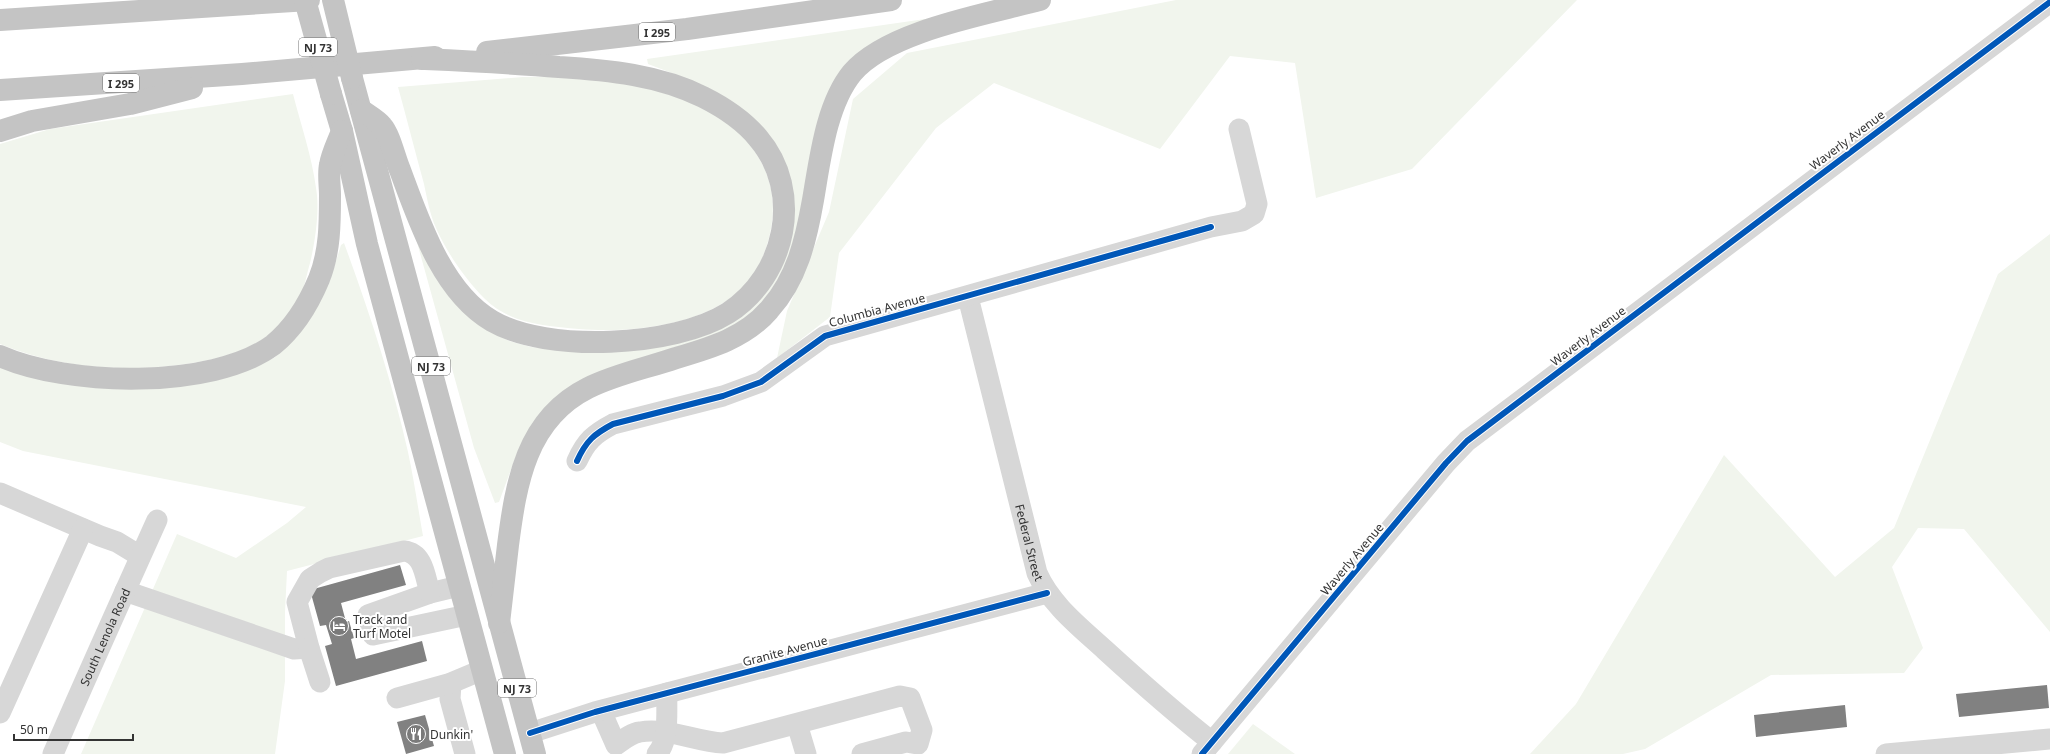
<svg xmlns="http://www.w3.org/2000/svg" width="2050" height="754" font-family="'Noto Sans',sans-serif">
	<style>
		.green { fill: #f1f5ed }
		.building { fill: #818181 }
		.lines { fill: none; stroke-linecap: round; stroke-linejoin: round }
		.minor { stroke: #d7d7d7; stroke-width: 21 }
		.highway { stroke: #c4c4c4; stroke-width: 22 }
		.highway-bridge { stroke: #c4c4c4; stroke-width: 22 }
		.cycleway-casing { stroke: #fff; stroke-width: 8 }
		.cycleway { stroke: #0057b8; stroke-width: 6 }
		.labels { text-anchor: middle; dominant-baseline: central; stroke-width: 4; stroke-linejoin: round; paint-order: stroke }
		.shield { fill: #fff; stroke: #707070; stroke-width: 1 }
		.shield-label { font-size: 11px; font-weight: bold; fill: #333 }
		.street-label { font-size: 12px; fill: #333; stroke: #fff }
		.poi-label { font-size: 12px; fill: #333; stroke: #fff; text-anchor: start }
	</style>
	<rect width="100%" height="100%" fill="#fff"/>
	<!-- green -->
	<g class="green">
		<polygon points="1176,0 1577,0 1412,169 1316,198 1295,63 1230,56 1160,149 994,83 936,128 839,253 830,317 777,358 787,311 829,212 853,99 907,53"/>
		<path d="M932,18L862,50L791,258L761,307L732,329L604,372L519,448L499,502L495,503L474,448L415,235L490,331L509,341L531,347L570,351L750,308C764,295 775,281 783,263L785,165L677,75L648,64L647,59Z"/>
		<path d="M523,77C544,77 565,76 587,77C614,79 641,86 667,94C677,97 688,99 697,104C754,133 787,181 767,245C760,268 748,285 729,299C690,327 625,333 579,329C546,326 510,324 485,299C466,280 447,253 436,228C430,215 427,198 424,184C415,152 407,119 398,87Z"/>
		<path d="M293,94C301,125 312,157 316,188C320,209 315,243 310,263C307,273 305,285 301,295C280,347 219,361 169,366C113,372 53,366 0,344V144L50,129Z"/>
		<polygon points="2050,234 2050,632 1964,529 1918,528 1892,567 1923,648 1904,673 1771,675 1645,749 1623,754 1530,754 1576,704 1724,455 1835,577 1894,528 1998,274"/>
		<path d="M344,243C369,311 392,381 408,452C414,480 418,508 423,536L287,571L285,612V681L275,754H81L177,534L236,558L287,523L306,507L23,451L0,442V366L50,381L120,389L203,382L274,358L296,338L312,316L330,280L341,245Z"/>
		<polygon points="1253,724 1295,754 1228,754"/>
	</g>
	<!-- building -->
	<g class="building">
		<polygon points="400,565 406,585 341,603 346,622 349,621 354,638 351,639 356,659 422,641 427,661 336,686 325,646 332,644 326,625 320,626 310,590"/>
		<polygon points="2047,685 2049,708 1959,717 1956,694"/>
		<polygon points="1845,705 1847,727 1756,737 1754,715"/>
		<polygon points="425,715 434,746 406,754 397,722"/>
	</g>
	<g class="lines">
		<!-- minor -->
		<g class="minor">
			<path id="s1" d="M968,297L1037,573C1051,605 1080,627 1105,650C1140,682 1175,713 1212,742"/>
			<path d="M577,461C586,441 594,434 613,424L723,396L761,382L825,336L1211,227L1242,221L1254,214L1257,204L1239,129"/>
			<polyline points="0,493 100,536 117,542 140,556"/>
			<polyline points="459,586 430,593 368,615 373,635 467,615"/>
			<path d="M125,591L294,649L309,648L297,602L310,579L321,572L329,568L404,551C424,553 425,577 430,593"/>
			<polyline points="309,648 320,682"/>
			<polyline points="451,683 450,699 465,754"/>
			<polyline points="397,698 451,683 482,670"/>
			<path d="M601,711L616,745C623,740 631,733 640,732C667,727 696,742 723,743L900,696L910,698L922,730L918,744L906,742L862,754"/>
			<polyline points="0,713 83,529"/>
			<polyline points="797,724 806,754"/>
			<polyline points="530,733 595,712 1047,593"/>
			<path id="s2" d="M53,754C87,675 122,598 157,520"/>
			<path d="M657,754C670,739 666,712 667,693"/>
			<polyline points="1202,754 1446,463 1467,441 2050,2"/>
			<polyline points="1886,754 2050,739"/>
		</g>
		<!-- highway -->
		<g class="highway">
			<polyline points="0,20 309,0"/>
			<polyline points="487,52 687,29 891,0"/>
			<polyline points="352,78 535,754"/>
			<polyline points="0,90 242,74 435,57"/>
			<polyline points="331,94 342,131 367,244 505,754"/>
			<path d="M361,110C368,115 377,120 382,126C390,135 395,159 400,170C419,221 442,292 492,321C547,353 674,347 728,313C786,276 804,192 758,138C744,121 723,107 703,97C659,75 608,70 559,67C513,63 467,61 422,59"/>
			<polyline points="0,131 32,121 130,104 192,88"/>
			<path d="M0,356C67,386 212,390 273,345C294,328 309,303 319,279C330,252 330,223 330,195C330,186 328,174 330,165C332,153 338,142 342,131"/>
			<path d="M499,623C502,597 505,571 508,545C516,483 526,419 588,388C616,374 647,368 676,358C710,348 745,338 769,310C797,279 806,240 813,200C820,160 826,105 852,73C887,31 988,14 1040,0"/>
		</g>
		<!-- highway-bridge -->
		<g class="highway-bridge">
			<polyline points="305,0 331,94"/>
			<polyline points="333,0 352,78"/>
		</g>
		<!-- cycleway casing -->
		<g class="cycleway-casing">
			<g id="cycleway">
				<path d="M577,461C586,441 594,434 613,424L723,396L761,382L825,336L1211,227"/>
				<polyline points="530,733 595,712 1047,593"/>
				<polyline points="1202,754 1446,463 1467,441 2050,2"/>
			</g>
		</g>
		<!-- cycleway -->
		<use href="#cycleway" class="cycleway"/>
	</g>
	<!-- icons -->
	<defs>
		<g id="hotel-disc" transform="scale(1)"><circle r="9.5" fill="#7a7a7a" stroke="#fff"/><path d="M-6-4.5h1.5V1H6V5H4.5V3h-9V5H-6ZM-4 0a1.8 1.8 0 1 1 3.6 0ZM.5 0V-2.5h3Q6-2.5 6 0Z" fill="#fff"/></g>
		<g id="restaurant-disc" transform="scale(1)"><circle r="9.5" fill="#7a7a7a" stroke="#fff"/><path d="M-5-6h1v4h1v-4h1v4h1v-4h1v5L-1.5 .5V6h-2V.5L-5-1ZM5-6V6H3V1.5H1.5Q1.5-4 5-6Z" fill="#fff"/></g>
	</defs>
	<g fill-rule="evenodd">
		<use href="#hotel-disc" x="339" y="626"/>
		<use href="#restaurant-disc" x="416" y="734"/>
	</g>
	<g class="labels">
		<!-- shield labels -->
		<g class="shield">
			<rect x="639" y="23" width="36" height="18" rx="3"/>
			<rect x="299" y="38" width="38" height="18" rx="3"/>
			<rect x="103" y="74" width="36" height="18" rx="3"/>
			<rect x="412" y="357" width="38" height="18" rx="3"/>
			<rect x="498" y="679" width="38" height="18" rx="3"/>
		</g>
		<g class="shield-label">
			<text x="657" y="32">I 295</text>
			<text x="318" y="47">NJ 73</text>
			<text x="121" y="83">I 295</text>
			<text x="431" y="366">NJ 73</text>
			<text x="517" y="688">NJ 73</text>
		</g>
		<!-- street labels -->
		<g class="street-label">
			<text transform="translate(1847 140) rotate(-37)">Waverly Avenue</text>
			<text transform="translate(877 310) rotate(-15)">Columbia Avenue</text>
			<text transform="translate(1588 336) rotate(-37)">Waverly Avenue</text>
			<text stroke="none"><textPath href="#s1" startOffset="253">Federal Street</textPath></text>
			<text transform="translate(1352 559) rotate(-50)">Waverly Avenue</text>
			<text stroke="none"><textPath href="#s2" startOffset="128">South Lenola Road</textPath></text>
			<text transform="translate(785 651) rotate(-15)">Granite Avenue</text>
		</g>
		<!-- poi labels -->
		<g class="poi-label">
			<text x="353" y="619">Track and<tspan x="353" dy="14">Turf Motel</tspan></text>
			<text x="430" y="734">Dunkin'</text>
		</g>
	</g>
	<!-- scale -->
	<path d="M14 734v6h119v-6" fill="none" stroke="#333333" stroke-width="2"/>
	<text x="20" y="734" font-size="12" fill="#333333" stroke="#ffffff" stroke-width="3" paint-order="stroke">50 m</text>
</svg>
